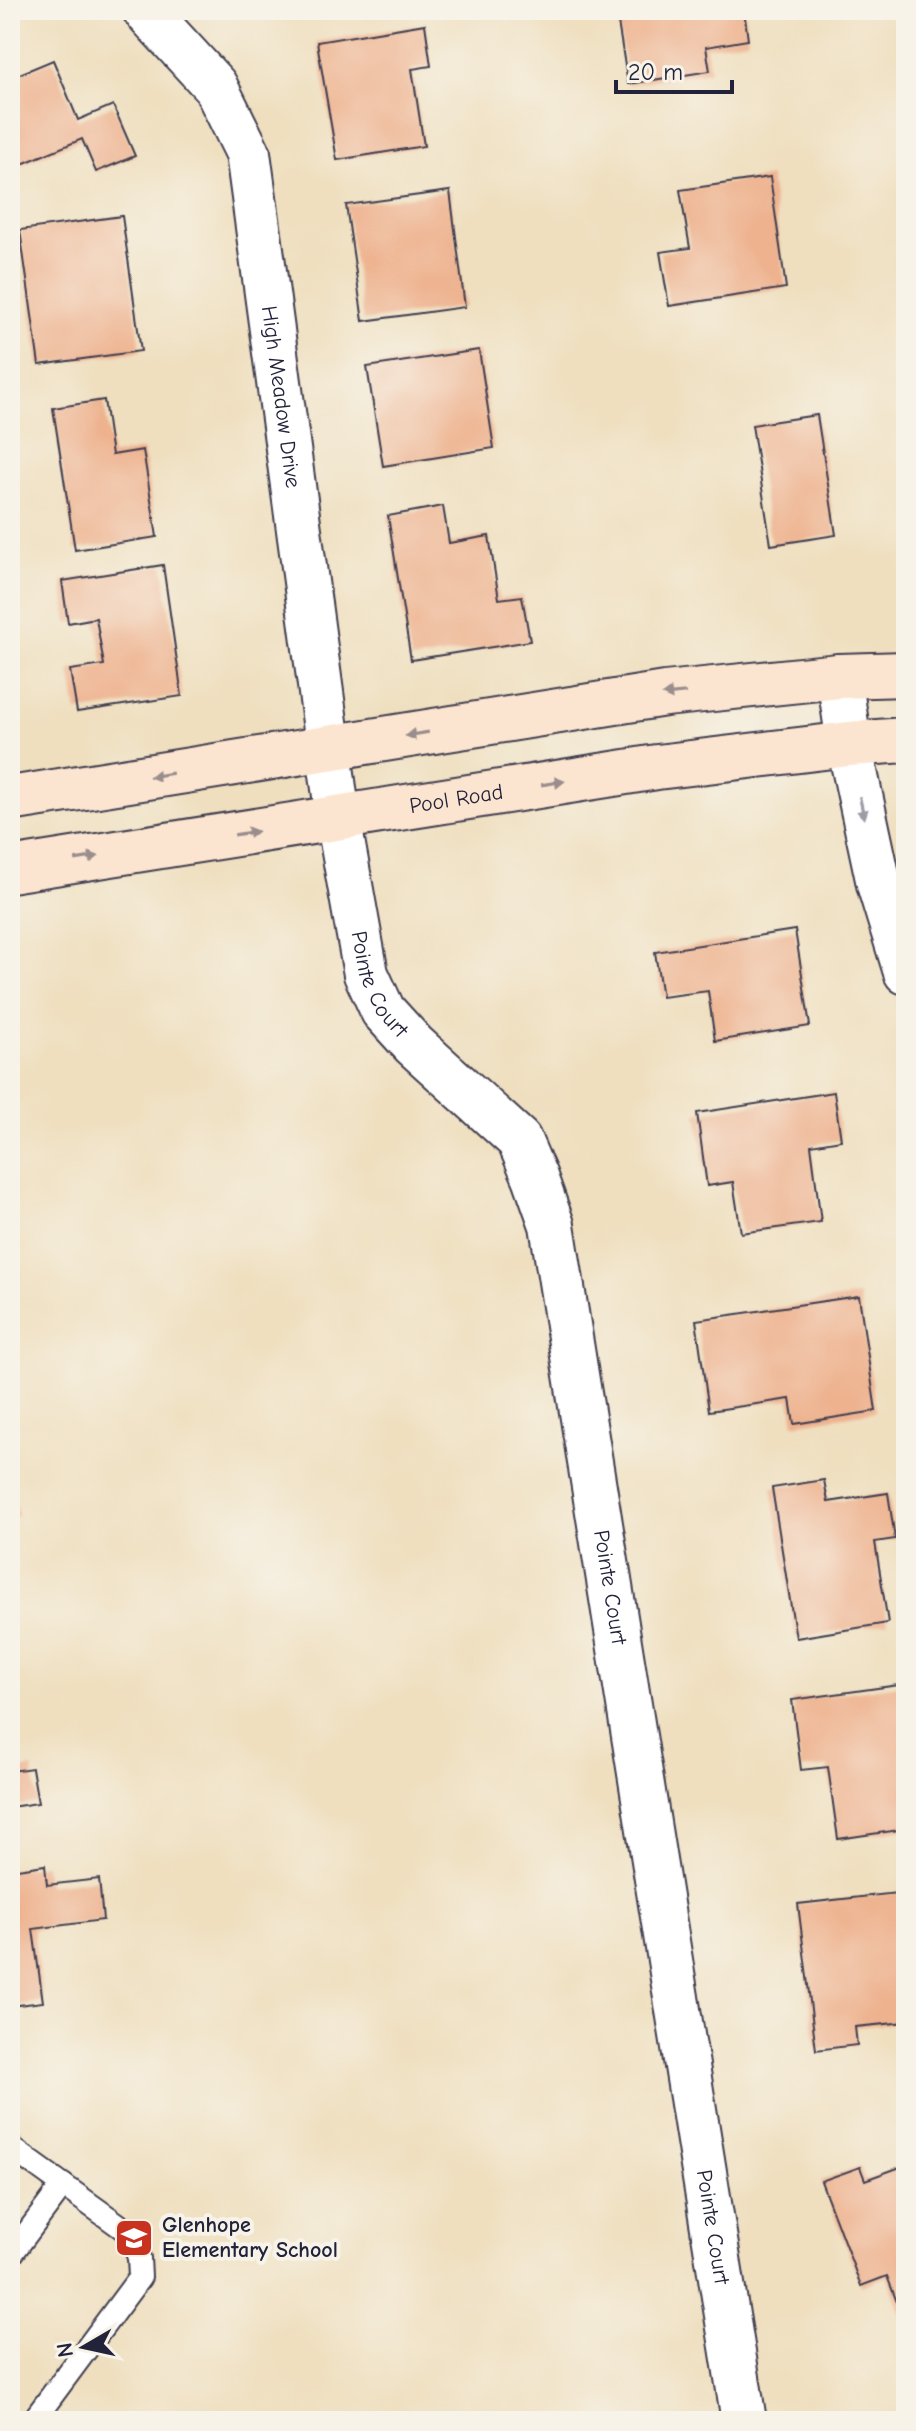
<svg xmlns="http://www.w3.org/2000/svg" width="916" height="2431" font-family="'Comic Neue',sans-serif">
	<style>
		.building { fill: #eeb28f }
		.lines { fill: none; stroke-linecap: round; stroke-linejoin: round }
		.service-casing { stroke: #413e4f; stroke-width: 26 }
		.minor-casing { stroke: #413e4f; stroke-width: 48 }
		.secondary-casing { stroke: #413e4f; stroke-width: 48 }
		.service { stroke: #fff; stroke-width: 22 }
		.minor { stroke: #fff; stroke-width: 44 }
		.secondary { stroke: #fce5d0; stroke-width: 44 }
		.oneway { fill: #9a8d8d }
		.oneway2 { fill: #9c9ca7 }
		.labels { text-anchor: middle; dominant-baseline: central; stroke-width: 8; stroke-linejoin: round; paint-order: stroke }
		.street-label { font-size: 22px; fill: #22223b; stroke: #f7f3e8 }
		.poi-label { font-size: 22px; font-weight: bold; fill: #22223b; stroke: #f7f3e8; text-anchor: start }
	</style>
	<rect width="100%" height="100%" fill="#f7f3e8"/>
	<filter id="ink" filterUnits="userSpaceOnUse"><feTurbulence type="fractalNoise" baseFrequency=".0125" numOctaves="2"/><feDisplacementMap in="SourceGraphic" scale="16" xChannelSelector="R" yChannelSelector="G"/><feConvolveMatrix kernelMatrix="1 2 1 2 8 2 1 2 1" color-interpolation-filters="sRGB"/></filter>
	<filter id="wash" filterUnits="userSpaceOnUse"><feTurbulence type="fractalNoise" baseFrequency=".006" numOctaves="4" result="noise"/><feDisplacementMap in="SourceGraphic" scale="32" xChannelSelector="R" yChannelSelector="G"/><feGaussianBlur stdDeviation="1.8" result="paint"/><feColorMatrix in="noise" values="0 0 0 0 0 0 0 0 0 0 0 0 0 0 0 0 0 1.4 0 .05"/><feComposite in="paint" operator="in"/></filter>
	<g filter="url(#wash)">
		<rect width="100%" height="100%" fill="#efdfbf"/>
		<g id="blocks">
			<!-- building -->
			<g class="building">
				<polygon points="616,10 744,10 748,40 706,47 710,71 628,84"/>
				<polygon points="425,24 431,66 412,69 424,146 337,160 317,42"/>
				<polygon points="53,60 78,120 113,105 135,156 96,172 82,139 10,169 10,78"/>
				<polygon points="770,177 786,288 669,306 660,252 690,248 680,190"/>
				<polygon points="450,191 465,307 363,321 346,205"/>
				<polygon points="122,216 141,351 39,365 20,230"/>
				<polygon points="479,350 494,448 383,466 367,367"/>
				<polygon points="104,400 112,455 143,450 157,537 75,550 53,408"/>
				<polygon points="817,415 836,535 771,545 752,425"/>
				<polygon points="443,506 449,543 489,536 499,599 522,596 530,641 411,660 388,516"/>
				<polygon points="163,565 182,696 77,712 70,670 104,665 96,618 68,623 62,581"/>
				<polygon points="795,930 810,1026 715,1041 708,991 662,997 655,952"/>
				<polygon points="834,1092 841,1140 811,1145 821,1222 741,1233 733,1182 707,1186 697,1113"/>
				<polygon points="859,1296 876,1411 794,1424 790,1399 709,1411 696,1320"/>
				<polygon points="10,1475 18,1516 10,1518"/>
				<polygon points="824,1480 828,1502 888,1493 895,1539 875,1542 888,1623 796,1638 772,1488"/>
				<polygon points="906,1684 906,1829 838,1839 828,1767 801,1770 792,1700"/>
				<polygon points="32,1768 38,1803 10,1807 10,1771"/>
				<polygon points="45,1865 47,1885 99,1879 103,1920 33,1929 43,2002 10,2006 10,1870"/>
				<polygon points="906,1892 906,2022 855,2027 857,2045 816,2050 798,1904"/>
				<polygon points="906,2165 906,2317 903,2318 887,2276 861,2286 821,2181 860,2167 865,2180"/>
			</g>
		</g>
	</g>
	<g filter="url(#ink)">
		<use href="#blocks" fill-opacity="0" stroke="#413e4f" stroke-width="2"/>
		<g class="lines">
			<!-- service casing -->
			<g class="service-casing">
				<g id="service">
					<polyline points="10,2147 131,2234 139,2258 140,2277 33,2421"/>
					<polyline points="10,2256 63,2185"/>
				</g>
			</g>
			<!-- minor casing -->
			<g class="minor-casing">
				<g id="minor">
					<path id="s1" d="M145,10L215,86L248,153L338,818L366,974L383,1011L414,1045L519,1140L535,1177L552,1225L744,2421"/>
					<polyline points="839,676 849,744 879,884 906,972"/>
				</g>
			</g>
			<!-- secondary casing -->
			<g class="secondary-casing">
				<g id="secondary">
					<polyline points="10,799 665,694 839,676 906,674"/>
					<path id="s2" d="M10,870L657,767L849,744L906,740"/>
				</g>
			</g>
			<!-- service -->
			<use href="#service" class="service"/>
			<!-- minor -->
			<use href="#minor" class="minor"/>
			<!-- secondary -->
			<use href="#secondary" class="secondary"/>
		</g>
		<!-- one-way arrows -->
		<defs><path id="oneway-solid" d="M-6-.8H1V-3.2L6.5 0L1 3.2V.8H-6Z" transform="scale(2)"/></defs>
		<g class="oneway">
			<use href="#oneway-solid" transform="translate(674 694) rotate(174)"/>
			<use href="#oneway-solid" transform="translate(417 734) rotate(171)"/>
			<use href="#oneway-solid" transform="translate(161 775) rotate(171)"/>
			<use href="#oneway-solid" transform="translate(553 783) rotate(-9)"/>
			<use href="#oneway-solid" transform="translate(246 833) rotate(-9)"/>
			<use href="#oneway-solid" transform="translate(87 858) rotate(-9)"/>
		</g>
		<use class="oneway2" href="#oneway-solid" transform="translate(862 808) rotate(78)"/>
	</g>
	<!-- icons -->
	<defs>
		<g id="school-square" transform="scale(2)"><rect x="-9" y="-9" width="18" height="18" rx="4" fill="#c8321e" stroke="#f7f3e8"/><path d="M0-5L7-2L0 1L-7-2ZM-4 1L0 2.5L4 1V4Q0 6-4 4Z" fill="#fff"/></g>
	</defs>
	<g fill-rule="evenodd">
		<use href="#school-square" x="134" y="2238"/>
	</g>
	<g class="labels">
		<!-- street labels -->
		<g class="street-label">
			<text stroke="none"><textPath href="#s1" startOffset="424">High Meadow Drive</textPath></text>
			<text stroke="none"><textPath href="#s2" startOffset="452">Pool Road</textPath></text>
			<text stroke="none"><textPath href="#s1" startOffset="1022">Pointe Court</textPath></text>
			<text stroke="none"><textPath href="#s1" startOffset="1694">Pointe Court</textPath></text>
			<text stroke="none"><textPath href="#s1" startOffset="2342">Pointe Court</textPath></text>
		</g>
		<!-- poi labels -->
		<g class="poi-label">
			<text x="162" y="2225">Glenhope<tspan x="162" dy="25">Elementary School</tspan></text>
		</g>
	</g>
	<!-- margin -->
	<rect width="916" height="2431" fill="none" stroke="#f7f3e8" stroke-width="40"/>
	<!-- north arrow -->
	<g transform="translate(84 2347) rotate(261)" stroke="#f7f3e8" stroke-width="6" paint-order="stroke">
	<path d="M0-6L14 30L0 20L-14 30Z" fill="#22223b"/>
	<text y="-12" font-size="22" font-weight="bold" text-anchor="middle" fill="#22223b">N</text>
	</g>
	<!-- scale -->
	<path d="M616 80v12h116v-12" fill="none" stroke="#22223b" stroke-width="4"/>
	<text x="628" y="80" font-size="24" fill="#22223b" stroke="#f7f3e8" stroke-width="6" paint-order="stroke">20 m</text>
</svg>
